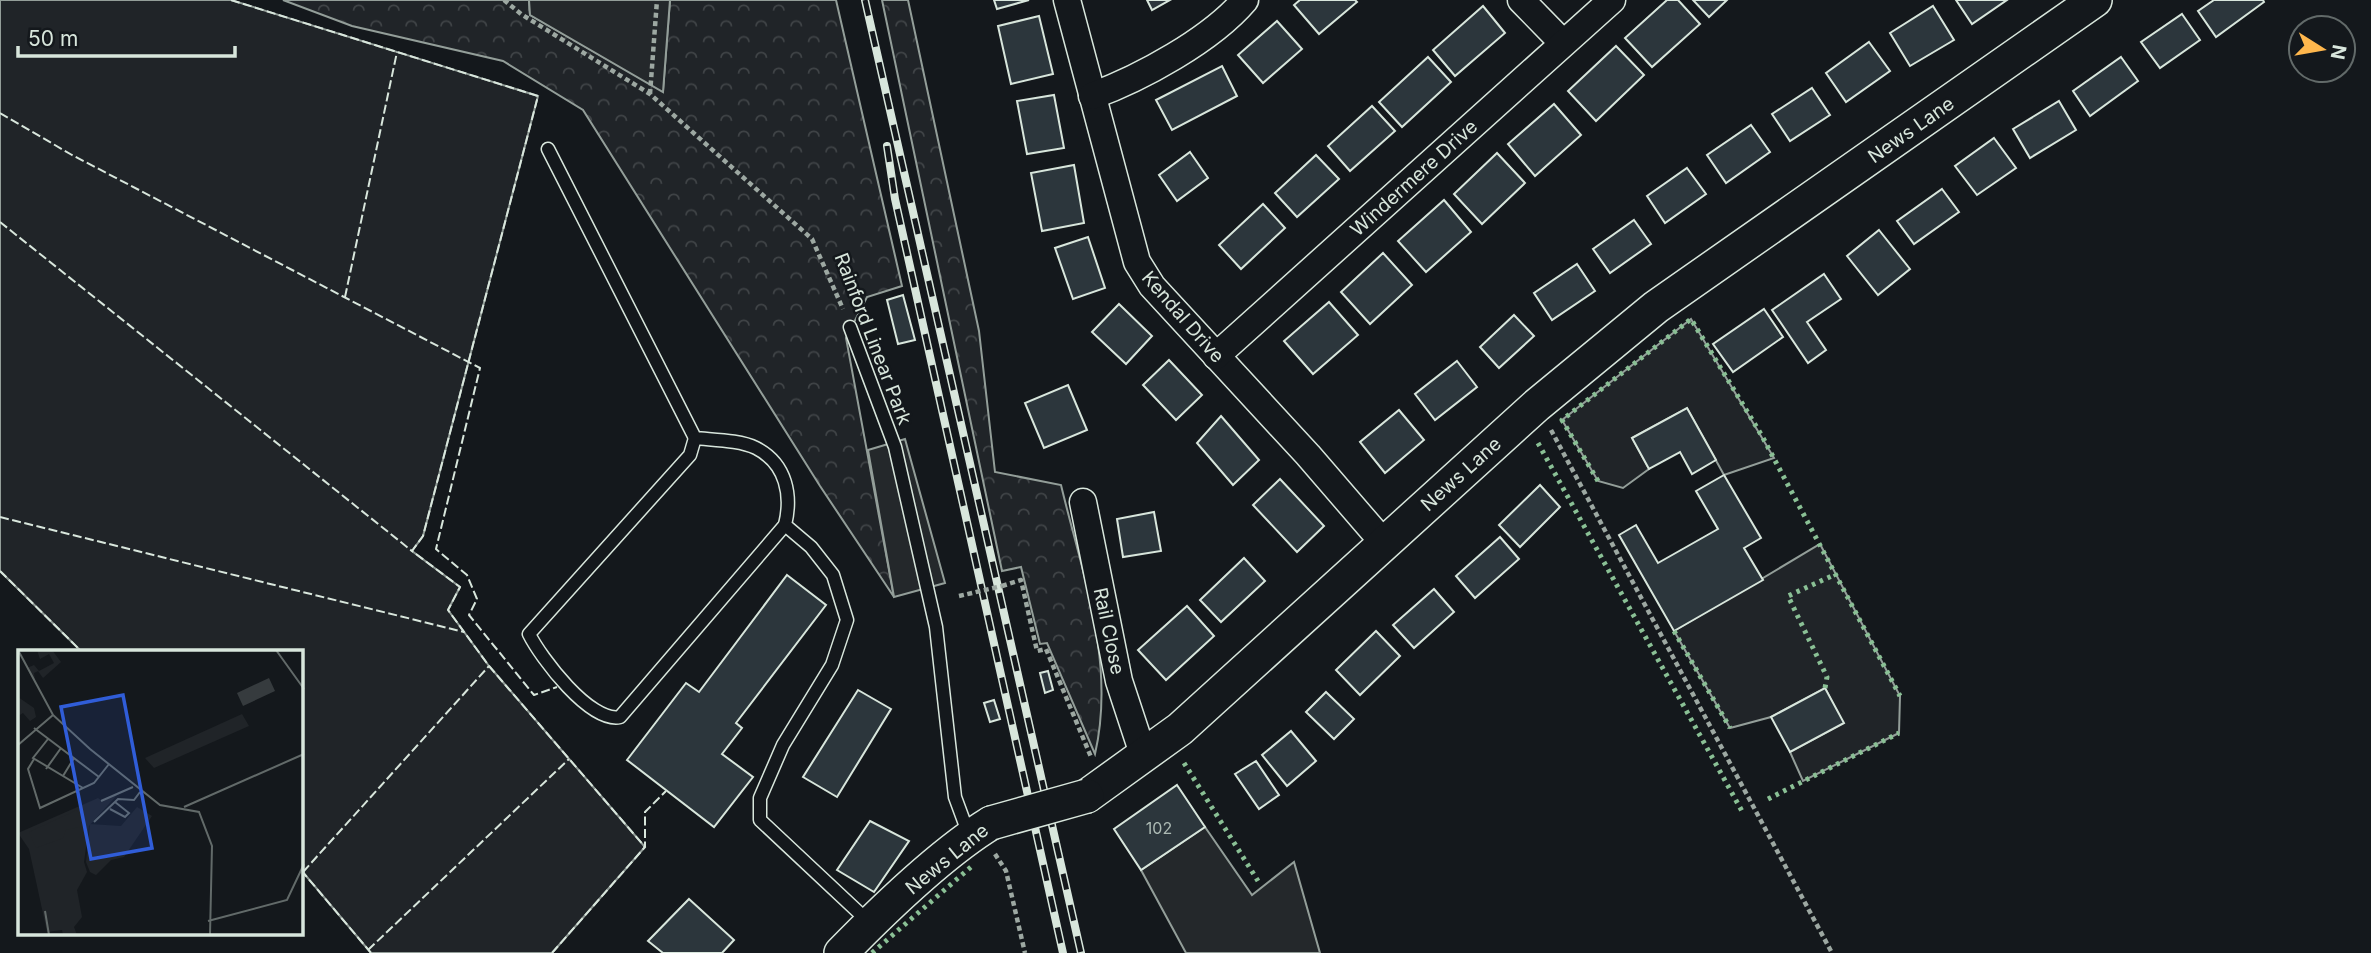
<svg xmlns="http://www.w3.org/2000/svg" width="2371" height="953" font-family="Inter,sans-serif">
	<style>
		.grass { fill: #202428; stroke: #939e99; stroke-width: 2 }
		.forest { fill: url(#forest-crowns); stroke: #939e99; stroke-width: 2 }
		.parking { fill: #24282b; stroke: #939e99; stroke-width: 2 }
		.building { fill: #2c363c; stroke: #d8e6dc; stroke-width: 2 }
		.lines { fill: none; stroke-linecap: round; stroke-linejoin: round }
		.service-casing { stroke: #d8e6dc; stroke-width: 15 }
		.minor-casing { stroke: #d8e6dc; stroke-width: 29 }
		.tertiary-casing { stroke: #d8e6dc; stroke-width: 36 }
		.path { stroke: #9da8a2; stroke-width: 4.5; stroke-dasharray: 5 3.5; stroke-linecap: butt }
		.service { stroke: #14181c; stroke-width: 12 }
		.minor { stroke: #14181c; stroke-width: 26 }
		.tertiary { stroke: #14181c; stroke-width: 33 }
		.rail-casing { stroke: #d8e6dc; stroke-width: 8 }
		.rail { stroke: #14181c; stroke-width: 5; stroke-dasharray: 16; stroke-linecap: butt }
		.tertiary-bridge-casing { stroke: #d8e6dc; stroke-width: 36; stroke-linecap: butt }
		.path-bridge { stroke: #9da8a2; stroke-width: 4.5; stroke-dasharray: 5 3.5; stroke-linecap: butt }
		.tertiary-bridge { stroke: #14181c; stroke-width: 33 }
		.hedge { stroke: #8ac095; stroke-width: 5; stroke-dasharray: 3.5 5; stroke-linecap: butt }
		.fence { stroke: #d8e6dc; stroke-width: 2; stroke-dasharray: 9 3.5; stroke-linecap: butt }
		.labels { text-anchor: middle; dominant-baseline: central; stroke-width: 5; stroke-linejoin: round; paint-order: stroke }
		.number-label { font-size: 16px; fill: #adbab4 }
		.street-label { font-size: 19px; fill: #d8e6dc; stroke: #14181c }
		.inset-road { fill: none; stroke: #626a69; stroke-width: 2 }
		.view { fill: #305dd8; fill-opacity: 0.15; stroke: #305dd8; stroke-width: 3.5 }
		.inset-edge { fill: none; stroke: #d8e6dc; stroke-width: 3.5 }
	</style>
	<defs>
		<pattern id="forest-crowns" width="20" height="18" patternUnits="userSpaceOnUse" patternTransform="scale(1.75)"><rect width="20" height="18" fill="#202428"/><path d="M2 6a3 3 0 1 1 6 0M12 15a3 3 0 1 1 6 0" fill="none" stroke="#404447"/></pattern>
	</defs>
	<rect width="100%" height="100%" fill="#14181c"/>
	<!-- grass -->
	<g class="grass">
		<polygon points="0,0 231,0 538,96 423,536 412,551 460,587 448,610 489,666 645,847 552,953 371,953 301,870 301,652 82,652 0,571"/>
		<polygon points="1691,319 1774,458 1724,475 1687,408 1632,438 1649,469 1623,488 1598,481 1562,420"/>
		<polygon points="1820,544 1900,696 1899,733 1803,781 1790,752 1843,723 1825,688 1771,717 1730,728 1674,631"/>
	</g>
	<!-- forest -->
	<g class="forest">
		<polygon points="283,0 529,0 530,15 663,91 670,0 836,0 902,286 867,297 846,338 894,597 820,486 583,110 503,61 352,26"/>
		<path d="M882,0H908L979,331L995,472L1061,485C1082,573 1116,663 1095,754L1047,643L1040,644L1021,567L1002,571Z"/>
	</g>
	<!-- parking -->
	<g class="parking">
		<polygon points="529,0 670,0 663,92 530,15"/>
		<polygon points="905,439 945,583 894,597 868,450"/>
		<polygon points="1205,827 1252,895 1294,862 1320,953 1186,953 1141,870"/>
	</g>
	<!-- building -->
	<g class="building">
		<polygon points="994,0 1029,0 997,9"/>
		<polygon points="1147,0 1170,0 1152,10"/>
		<polygon points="1300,0 1355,0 1357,2 1319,34 1294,5"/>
		<polygon points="1667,0 1678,0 1700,24 1652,67 1625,38"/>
		<polygon points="1693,0 1727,0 1709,17"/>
		<polygon points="1956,0 2007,0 1972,24"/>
		<polygon points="2214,0 2263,0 2264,2 2216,37 2198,11"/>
		<polygon points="1483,6 1505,33 1455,76 1433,50"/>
		<polygon points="1933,6 1954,40 1910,66 1890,33"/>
		<polygon points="2182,14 2200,40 2160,68 2141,42"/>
		<polygon points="1039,16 1053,74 1011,84 998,26"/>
		<polygon points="1277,21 1302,49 1263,83 1238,55"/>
		<polygon points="1869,42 1890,71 1846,102 1826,73"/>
		<polygon points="1616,46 1644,75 1596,121 1568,91"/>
		<polygon points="1428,57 1451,82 1402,127 1379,102"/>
		<polygon points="2121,57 2138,81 2090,116 2073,91"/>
		<polygon points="1222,66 1237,96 1172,130 1156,100"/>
		<polygon points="1812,88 1830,115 1790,141 1772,114"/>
		<polygon points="1054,95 1064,148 1027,154 1017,101"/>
		<polygon points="2059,101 2076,130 2030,158 2013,129"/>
		<polygon points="1554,104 1581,135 1535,176 1508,144"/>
		<polygon points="1372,106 1395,131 1350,171 1328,146"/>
		<polygon points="1751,125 1770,152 1726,183 1707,155"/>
		<polygon points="1994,138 2016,168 1977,195 1955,166"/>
		<polygon points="1190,152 1208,178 1177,201 1159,175"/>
		<polygon points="1497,153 1525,183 1482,224 1454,194"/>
		<polygon points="1316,155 1339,179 1297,217 1275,193"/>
		<polygon points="1074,165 1084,223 1042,231 1031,173"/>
		<polygon points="1687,168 1706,194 1665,223 1647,196"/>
		<polygon points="1942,189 1959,212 1914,244 1897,221"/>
		<polygon points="1444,200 1471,232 1426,272 1398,241"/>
		<polygon points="1263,204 1285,228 1241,269 1219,245"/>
		<polygon points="1634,220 1651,244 1610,273 1593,249"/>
		<polygon points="1879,230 1910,269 1878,295 1847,256"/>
		<polygon points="1088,237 1105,288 1073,299 1055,248"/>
		<polygon points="1383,253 1412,285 1370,324 1341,292"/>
		<polygon points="1577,264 1595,291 1552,320 1534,293"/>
		<polygon points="1824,274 1841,299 1807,322 1826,350 1808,363 1772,310"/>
		<polygon points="903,295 915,340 898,344 887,300"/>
		<polygon points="1329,302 1358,335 1313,374 1284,341"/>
		<polygon points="1119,304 1152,336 1126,364 1092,332"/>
		<polygon points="1764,309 1783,337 1733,372 1713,344"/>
		<polygon points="1514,315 1534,336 1499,368 1480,347"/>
		<polygon points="1169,360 1202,395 1176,420 1143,385"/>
		<polygon points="1457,361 1477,387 1435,420 1415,394"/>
		<polygon points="1068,385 1087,430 1044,448 1025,403"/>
		<polygon points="1687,408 1716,460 1692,474 1680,452 1649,469 1632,438"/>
		<polygon points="1399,410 1424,440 1385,473 1360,442"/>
		<polygon points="1221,416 1259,460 1233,485 1197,443"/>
		<polygon points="1724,475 1761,538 1744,548 1763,580 1674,631 1619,535 1636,525 1658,563 1718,529 1696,491"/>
		<polygon points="1280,479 1324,526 1297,552 1253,505"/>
		<polygon points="1540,485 1560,507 1520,547 1499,525"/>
		<polygon points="1154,512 1161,551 1123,557 1117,519"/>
		<polygon points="1500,537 1519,559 1475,598 1456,576"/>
		<polygon points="1244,558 1265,581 1221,622 1200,600"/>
		<polygon points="787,575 826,605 736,723 742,728 722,754 753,777 714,827 627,760 686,683 699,692"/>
		<polygon points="1434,589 1454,612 1414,648 1393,625"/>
		<polygon points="1187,606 1214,636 1166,680 1138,650"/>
		<polygon points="1376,631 1400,656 1360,695 1336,670"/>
		<polygon points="1048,671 1053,690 1045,693 1040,673"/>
		<polygon points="1825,688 1844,723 1790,752 1771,717"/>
		<polygon points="858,690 891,709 837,797 803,777"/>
		<polygon points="1326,692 1354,719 1334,739 1306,712"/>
		<polygon points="994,700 1000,719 990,722 984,703"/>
		<polygon points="1291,731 1316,761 1287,786 1262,755"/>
		<polygon points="1256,761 1279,795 1259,809 1235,774"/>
		<polygon points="1177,785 1205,827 1141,870 1114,829"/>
		<polygon points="870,821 909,841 874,892 837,870"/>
		<polygon points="689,899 734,940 722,953 663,953 648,941"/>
	</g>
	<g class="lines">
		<!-- service casing -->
		<g class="service-casing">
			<g id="service">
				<path d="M548,149L695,438C713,440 740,440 756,448C787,464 792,496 785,525L811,547L833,575L847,620L832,665L783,745L760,798V820L870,923"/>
				<polyline points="850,327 895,447 936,627 955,797 969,835"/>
				<path d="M695,438L690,455L529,634C541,658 590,723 620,717L785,525"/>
			</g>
		</g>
		<!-- minor casing -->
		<g class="minor-casing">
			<g id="minor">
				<polyline points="1067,0 1137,262 1152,286 1308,455 1383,542"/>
				<polyline points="1521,0 1563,43"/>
				<path d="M1092,96C1141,78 1211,40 1245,0"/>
				<polyline points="1216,356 1612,0"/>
				<polyline points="1083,502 1119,681 1144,757"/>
			</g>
		</g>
		<!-- tertiary casing -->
		<g class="tertiary-casing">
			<g id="tertiary">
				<polyline points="1087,796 1180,729 1537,405 1656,307 2095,0"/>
				<path d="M841,953C882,911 942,853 991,823"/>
			</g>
		</g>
		<!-- path -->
		<g class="path">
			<polyline points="504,0 521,14 650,94 812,239 843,309"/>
			<polyline points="650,94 657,0"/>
			<polyline points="1551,430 1832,953"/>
			<polyline points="1002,586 1021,580 1037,651 1046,649 1091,757"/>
			<polyline points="995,854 1006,871 1025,953"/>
		</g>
		<!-- service -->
		<use href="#service" class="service"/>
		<!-- minor -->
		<use href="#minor" class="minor"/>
		<!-- tertiary -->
		<use href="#tertiary" class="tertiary"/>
		<!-- rail casing -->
		<g class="rail-casing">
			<g id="rail">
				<polyline points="865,0 1081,953"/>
				<polyline points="887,146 895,199 1063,953"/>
			</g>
		</g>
		<!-- rail -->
		<use href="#rail" class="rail"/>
		<!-- tertiary-bridge casing -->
		<g class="tertiary-bridge-casing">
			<polyline id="tertiary-bridge" points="991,823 1087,796"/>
		</g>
		<!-- path-bridge -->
		<polyline class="path-bridge" points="959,596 1002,586"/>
		<!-- tertiary-bridge -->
		<use href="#tertiary-bridge" class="tertiary-bridge"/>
		<!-- hedge -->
		<g class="hedge">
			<polyline points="1538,443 1743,813"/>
			<polyline points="1598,481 1562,420 1691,319 1762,436 1900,696"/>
			<polyline points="1674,631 1730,728"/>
			<polyline points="1825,688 1827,677 1788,596 1836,574"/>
			<polyline points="1184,763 1258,881"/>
			<polyline points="1768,799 1899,733"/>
			<polyline points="872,953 972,866"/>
		</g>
		<!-- fence -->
		<g class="fence">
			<polyline points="231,0 538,96 423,536 412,551 460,587 448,610 489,666 645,847"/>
			<polyline points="0,113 72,155 480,368 436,549 467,575 477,599 469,615 534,695 557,687"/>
			<polyline points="0,222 412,551"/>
			<polyline points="345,297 397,52"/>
			<polyline points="0,517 464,632"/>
			<polyline points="0,571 82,652"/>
			<polyline points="301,870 371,953"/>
			<polyline points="303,872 489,666"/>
			<polyline points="368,950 569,759"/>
			<polyline points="552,953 645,847 645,812 666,791"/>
		</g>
	</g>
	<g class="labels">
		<!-- number labels -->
		<g class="number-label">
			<text x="1159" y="828">102</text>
		</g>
		<!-- street labels -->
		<g class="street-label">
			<text transform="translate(1911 130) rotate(-35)">News Lane</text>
			<text transform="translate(1414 178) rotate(-42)">Windermere Drive</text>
			<text transform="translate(1183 317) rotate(49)">Kendal Drive</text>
			<text transform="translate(873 339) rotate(69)">Rainford Linear Park</text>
			<text transform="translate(1461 474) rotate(-42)">News Lane</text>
			<text transform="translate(1109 631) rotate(78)">Rail Close</text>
			<text transform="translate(947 859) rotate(-39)">News Lane</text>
		</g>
	</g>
	<!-- overview -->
	<g transform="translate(18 650)">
		<rect width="285" height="285" fill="#14181c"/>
		<path d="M19,0H34L43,12L25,28L20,21L16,23L18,36L9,18L16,15L21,21L36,13L31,4L22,9ZM0,47L16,58L18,67L12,71L5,63L0,66ZM224,64L231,76L136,118L127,108ZM119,157L134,166L106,207L93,210L78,225L72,222L68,212L72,174L103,176Z" fill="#202428"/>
		<path d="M100,144L71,176L66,212L69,222L59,240L64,267L56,277L59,285H45L44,280L29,282L11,199L0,183L80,148L84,151Z" fill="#202428"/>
		<path d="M59,160L66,176L48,180L45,188L18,198L11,182Z" fill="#202428"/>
		<path d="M251,28L257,41L225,56L219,43Z" fill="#363b3e"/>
		<path class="inset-road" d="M0,0L35,65L72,99L142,155L181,162L194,196L192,285M258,0L286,39M16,78L81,127M30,89L15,108L65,138M0,95L35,65M16,109L10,119L22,158L76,133L91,114M28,119L43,98M45,126L56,108M83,151L115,137M166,157L286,104M92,159L107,167L111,163L97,152M76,172L100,149L116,150L122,142M27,261L31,285M190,271L269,250L286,214"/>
		<path class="view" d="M105,45L134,198L73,209L43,57Z"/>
		<rect width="285" height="285" class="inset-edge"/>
	</g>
	<!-- north arrow -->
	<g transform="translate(2322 49) rotate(101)"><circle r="33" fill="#14181c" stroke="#626a69" stroke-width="2"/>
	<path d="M0-5L12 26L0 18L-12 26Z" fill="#ffb74d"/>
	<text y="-10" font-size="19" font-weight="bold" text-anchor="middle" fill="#d8e6dc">N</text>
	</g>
	<!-- scale -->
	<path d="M18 46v10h217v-10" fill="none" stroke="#d8e6dc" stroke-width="3.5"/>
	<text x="28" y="46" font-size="21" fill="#d8e6dc" stroke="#14181c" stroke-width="5" paint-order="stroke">50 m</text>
</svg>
